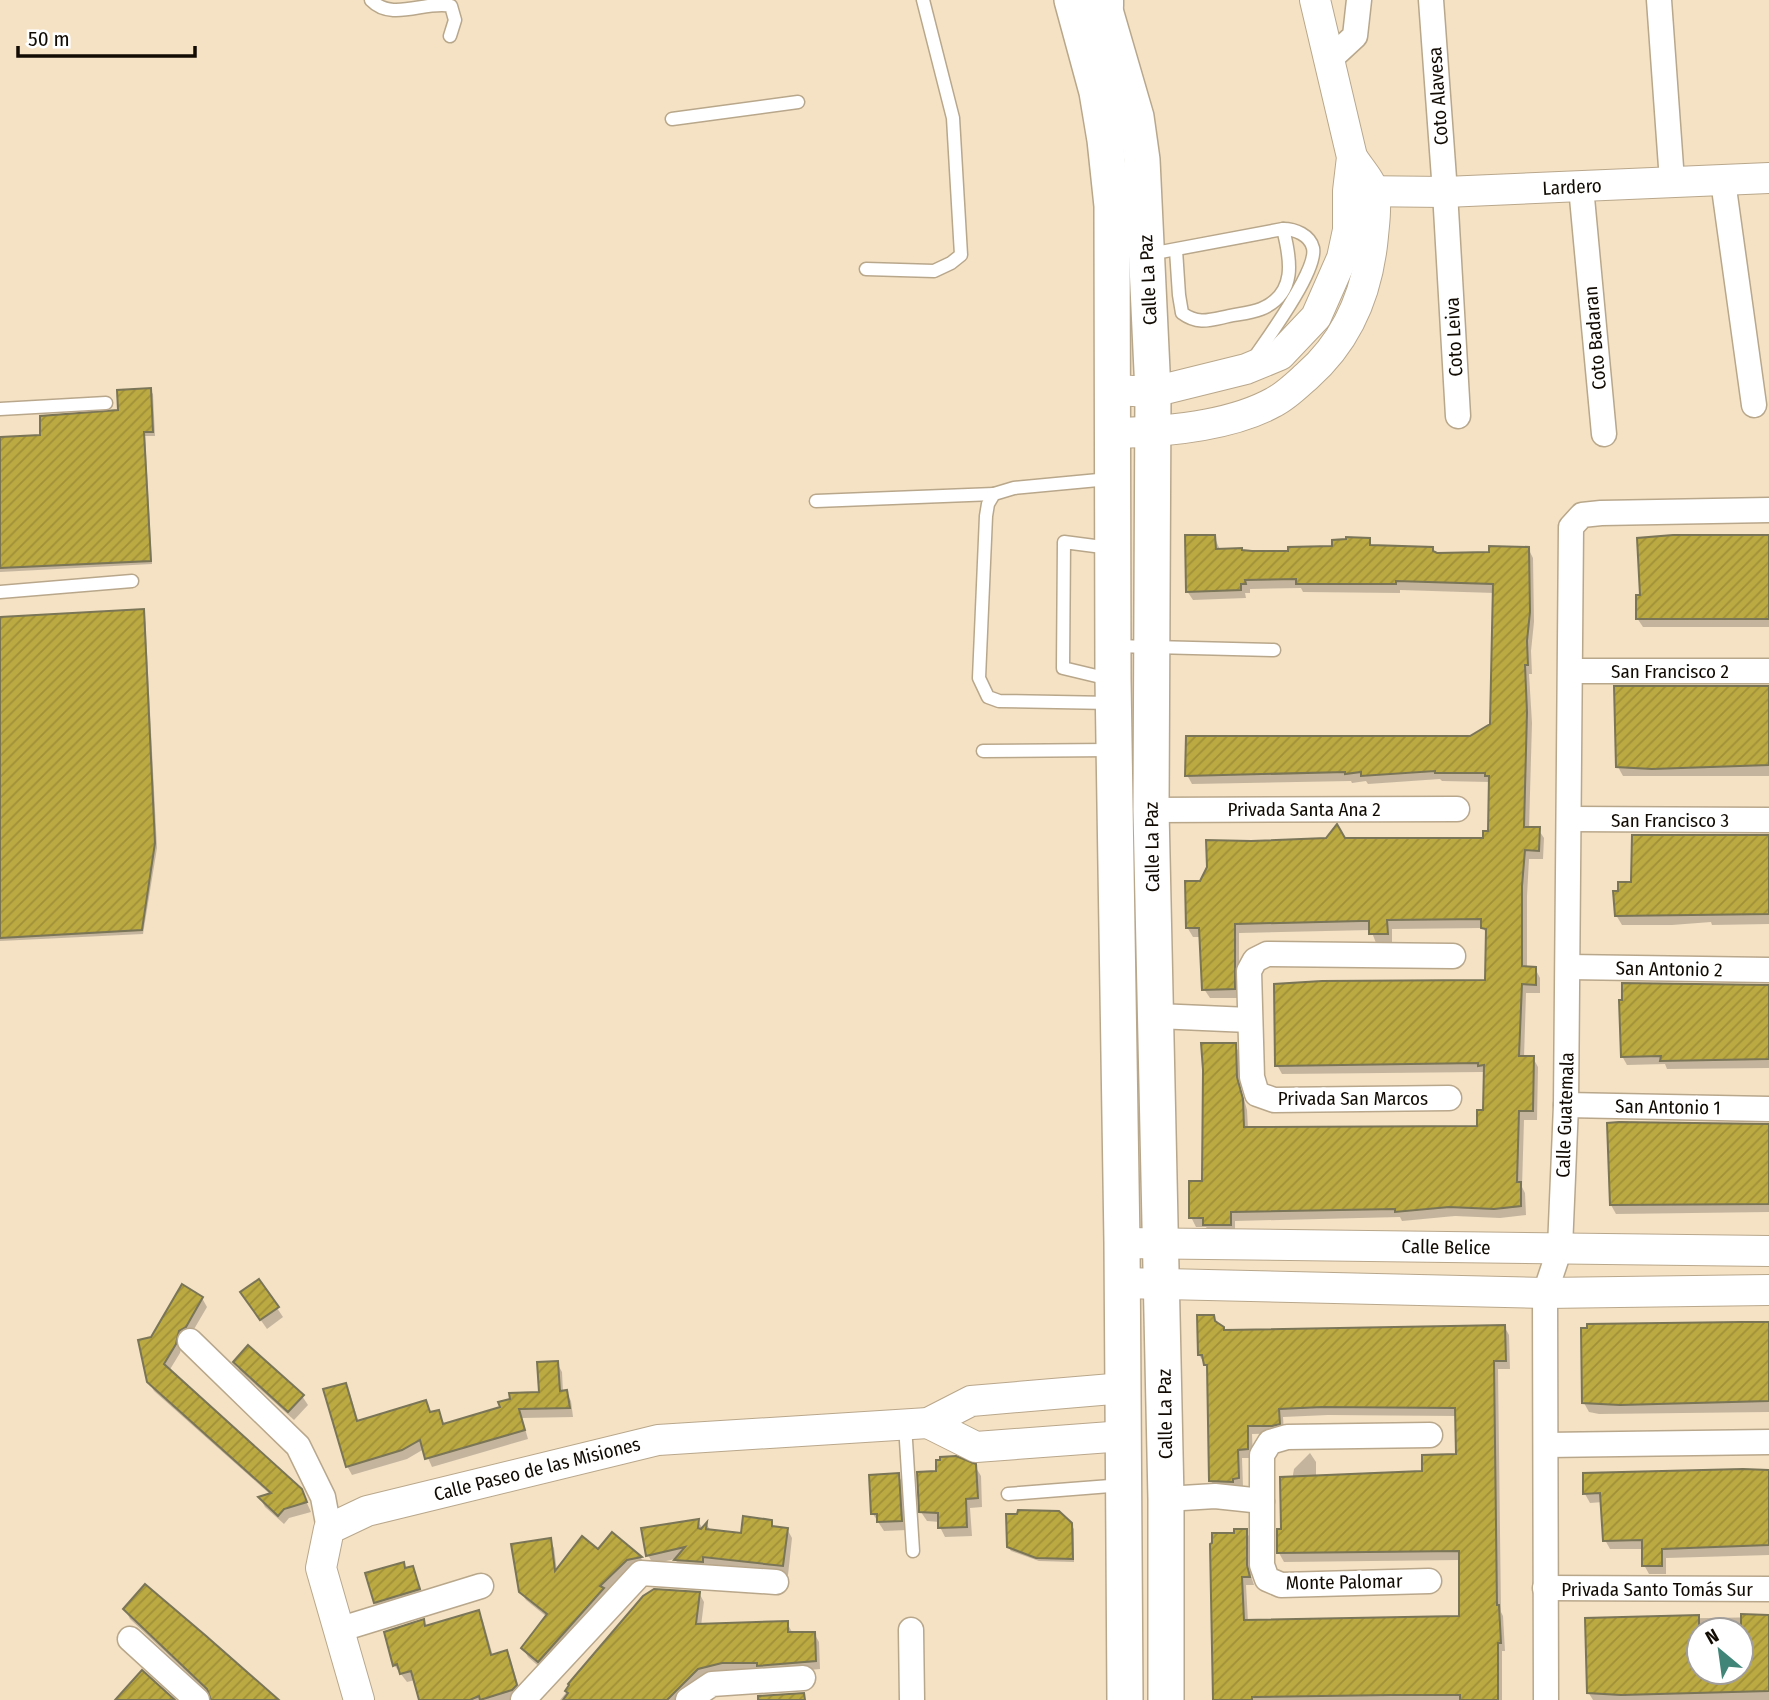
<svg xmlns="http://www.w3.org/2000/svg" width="1769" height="1700" font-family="'Fira Sans Condensed',sans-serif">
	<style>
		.shadow { fill: #0003; fill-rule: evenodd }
		.building { fill: url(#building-hatch); stroke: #7a7557; stroke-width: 2 }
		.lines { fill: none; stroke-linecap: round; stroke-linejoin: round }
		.service-casing { stroke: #b9a78b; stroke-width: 15 }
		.minor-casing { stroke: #b9a78b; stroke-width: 27 }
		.tertiary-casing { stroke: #b9a78b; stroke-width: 32 }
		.secondary-casing { stroke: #b9a78b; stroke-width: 38 }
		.trunk-casing { stroke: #b9a78b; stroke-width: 41 }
		.service { stroke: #fff; stroke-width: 12 }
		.minor { stroke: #fff; stroke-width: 24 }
		.tertiary { stroke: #fff; stroke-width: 30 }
		.secondary { stroke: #fff; stroke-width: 35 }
		.trunk { stroke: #fff; stroke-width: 38 }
		.labels { text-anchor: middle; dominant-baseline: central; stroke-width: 7; stroke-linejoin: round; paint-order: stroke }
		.street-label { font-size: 19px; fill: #110b03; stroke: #fff }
	</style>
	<defs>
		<pattern id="building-hatch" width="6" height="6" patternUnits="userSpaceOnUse" patternTransform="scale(1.75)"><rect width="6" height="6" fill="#bba942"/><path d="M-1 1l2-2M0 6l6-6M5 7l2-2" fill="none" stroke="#a09038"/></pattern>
	</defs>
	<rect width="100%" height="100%" fill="#f5e2c5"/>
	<!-- shadow -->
	<g class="shadow">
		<polygon points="150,390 153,394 155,436 145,436 152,564 0,572 0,439 42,437 120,412"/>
		<polygon points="1214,536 1220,550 1290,553 1334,548 1369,540 1373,547 1435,554 1491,554 1528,548 1533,558 1534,622 1531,651 1532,674 1529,674 1532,723 1529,829 1538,829 1544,838 1543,859 1529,859 1527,896 1527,968 1535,968 1540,978 1540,993 1526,993 1524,1058 1533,1058 1538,1067 1537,1120 1524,1120 1522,1187 1525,1193 1526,1215 1500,1218 1455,1216 1402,1221 1400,1217 1235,1221 1235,1234 1210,1234 1206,1227 1196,1227 1191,1217 1204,1183 1235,1045 1240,1054 1241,1088 1247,1110 1248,1129 1478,1127 1485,1112 1485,1075 1483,1072 1282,1074 1277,1065 1487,982 1488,936 1483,928 1392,929 1392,943 1376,943 1371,930 1239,933 1239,998 1210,998 1204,989 1201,937 1193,937 1187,927 1201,883 1344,840 1485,839 1489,832 1490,782 1442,781 1440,779 1368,784 1366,781 1352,783 1351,781 1192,784 1187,775 1470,737 1491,725 1495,593 1400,590 1400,593 1303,592 1301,588 1250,589 1250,593 1245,593 1246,598 1193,600 1187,591"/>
		<polygon points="1769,537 1769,627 1643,627 1637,618"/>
		<polygon points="143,611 145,615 157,848 143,934 0,941 0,619"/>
		<polygon points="1769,688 1769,776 1623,776 1618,767"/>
		<polygon points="1769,837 1769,924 1712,925 1711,922 1672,925 1622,925 1616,915 1633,883"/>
		<polygon points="1769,987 1769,1068 1667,1069 1665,1064 1627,1065 1622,1056"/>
		<polygon points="1769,1126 1769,1212 1616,1214 1611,1205"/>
		<polygon points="259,1281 283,1317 267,1329 248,1302"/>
		<polygon points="202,1298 207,1307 190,1336 183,1340 180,1353 169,1371 301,1490 311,1512 289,1518 284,1524 265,1507 260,1498 271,1495 154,1391 148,1381 152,1339"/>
		<polygon points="1213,1316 1225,1332 1504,1326 1509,1335 1510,1369 1498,1369 1501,1612 1503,1616 1505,1651 1502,1651 1502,1700 1215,1700 1235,1535 1246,1531 1251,1540 1251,1576 1254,1585 1246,1585 1248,1622 1461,1618 1460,1560 1284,1562 1279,1553 1294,1469 1310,1453 1316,1462 1316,1476 1424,1473 1458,1456 1457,1416 1328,1415 1283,1417 1284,1433 1252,1434 1253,1458 1242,1458 1243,1487 1216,1490 1211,1481 1209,1370 1199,1355"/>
		<polygon points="1769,1323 1769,1412 1599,1414 1589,1412 1584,1403"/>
		<polygon points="235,1362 302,1396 308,1405 294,1420 240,1371"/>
		<polygon points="557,1363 562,1372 563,1392 566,1392 571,1401 573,1417 522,1418 528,1439 432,1467 424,1449 407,1459 352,1475 347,1466 345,1385 350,1394 359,1423 425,1402 431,1414 438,1412 445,1425 502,1408 541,1393"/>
		<polygon points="975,1466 981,1476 982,1507 970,1508 972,1536 945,1537 940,1527 940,1522 927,1521 921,1512"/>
		<polygon points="1769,1470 1769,1555 1666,1558 1666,1574 1649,1574 1644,1565 1643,1549 1610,1549 1605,1540 1603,1502 1590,1503 1585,1494 1585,1475"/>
		<polygon points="898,1475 904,1485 907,1530 884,1531 873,1514"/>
		<polygon points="698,1521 703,1529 707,1525 711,1531 743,1535 771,1522 775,1528 787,1529 792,1538 788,1575 708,1566 681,1569 675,1559 653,1564 648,1555"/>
		<polygon points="1071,1524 1074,1529 1074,1562 1039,1561 1011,1551 1008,1546"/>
		<polygon points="612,1535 641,1558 645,1565 543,1670 528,1657 523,1648 547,1617 526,1600 520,1591 550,1540 554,1548 557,1571 599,1551"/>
		<polygon points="412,1568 424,1598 381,1612 375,1603 367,1574"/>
		<polygon points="699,1593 704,1602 701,1626 787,1623 792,1632 814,1633 819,1642 820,1669 764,1674 680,1700 560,1700 570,1688 568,1686 644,1597"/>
		<polygon points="125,1609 276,1700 213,1700 213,1697 130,1619"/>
		<polygon points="478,1612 483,1621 493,1656 506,1652 511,1661 521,1694 517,1700 421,1700 415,1680 407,1682 394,1665 423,1621 426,1627"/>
		<path d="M1769,1617V1700H1593L1588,1692L1587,1620ZM1699,1630H1741V1672H1699Z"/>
	</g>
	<!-- building -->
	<g class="building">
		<polygon points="151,388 153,432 144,432 151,561 0,568 0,437 40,435 40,416 118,410 117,390"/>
		<polygon points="1185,535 1215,535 1216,549 1242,548 1242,550 1252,551 1288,551 1288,547 1332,546 1332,540 1346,539 1346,537 1370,538 1370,545 1433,547 1433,551 1437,553 1489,552 1489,546 1529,547 1530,612 1527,641 1528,665 1525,665 1527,712 1524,827 1540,827 1539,851 1525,850 1522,886 1522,966 1536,967 1536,985 1522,984 1519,1056 1534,1056 1533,1111 1519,1111 1517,1182 1521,1182 1521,1206 1494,1209 1449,1207 1395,1212 1395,1209 1231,1212 1231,1225 1203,1225 1203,1218 1189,1218 1189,1181 1202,1181 1203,1070 1201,1043 1236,1043 1237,1077 1243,1099 1244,1127 1477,1126 1477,1110 1483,1110 1484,1065 1478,1066 1478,1063 1275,1066 1274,984 1322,981 1485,980 1486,929 1481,928 1481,919 1387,920 1388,934 1369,934 1369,921 1361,921 1235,924 1235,989 1202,990 1199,928 1186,928 1185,881 1200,881 1207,867 1206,840 1251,841 1326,838 1337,824 1345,838 1483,838 1483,831 1488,831 1489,776 1485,776 1485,773 1435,773 1435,771 1361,776 1361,772 1345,774 1345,772 1185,776 1186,736 1470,736 1490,724 1493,584 1396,581 1396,584 1296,584 1296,579 1245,580 1246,584 1241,584 1241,590 1186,592"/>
		<polygon points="1673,535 1769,535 1769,619 1636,619 1636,595 1640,595 1637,538"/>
		<polygon points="144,609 155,843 142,930 0,938 0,617"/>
		<polygon points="1614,686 1769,686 1769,765 1652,769 1616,767"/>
		<polygon points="1632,835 1769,835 1769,914 1615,916 1613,891 1618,891 1618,882 1631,882"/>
		<polygon points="1622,983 1769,985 1769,1059 1660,1061 1661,1056 1621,1057 1619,1000 1622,1000"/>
		<polygon points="1619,1122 1769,1124 1769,1204 1610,1205 1607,1123"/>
		<polygon points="259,1279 279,1307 260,1320 240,1292"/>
		<polygon points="182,1284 203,1297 186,1327 179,1331 176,1344 164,1364 302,1489 307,1502 284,1509 278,1516 258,1497 271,1493 147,1382 138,1340 151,1337"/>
		<polygon points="1197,1315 1214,1315 1215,1321 1224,1327 1224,1330 1505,1325 1506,1361 1494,1361 1497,1605 1499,1605 1501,1643 1498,1643 1498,1700 1460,1700 1460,1695 1390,1695 1252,1697 1252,1700 1213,1700 1210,1544 1212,1543 1212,1533 1234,1533 1234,1529 1247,1529 1247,1565 1250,1577 1242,1577 1244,1620 1459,1616 1459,1551 1277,1553 1277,1529 1281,1529 1280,1477 1422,1471 1422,1455 1456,1454 1455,1408 1322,1407 1279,1409 1280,1424 1272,1426 1248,1426 1248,1449 1238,1450 1239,1478 1233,1479 1233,1482 1209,1481 1207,1365 1204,1365 1202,1355 1198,1355"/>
		<polygon points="1741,1322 1769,1322 1769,1401 1620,1405 1582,1403 1581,1328 1587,1328 1587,1324"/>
		<polygon points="248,1345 304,1395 288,1412 233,1362"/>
		<polygon points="558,1361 560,1391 567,1390 570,1408 519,1409 525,1430 425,1459 420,1440 402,1450 346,1467 323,1389 346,1383 357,1421 426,1400 430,1412 439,1410 443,1424 500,1407 498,1402 510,1399 509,1393 539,1392 537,1362"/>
		<polygon points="956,1456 976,1464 978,1498 966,1499 967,1527 938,1528 938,1513 919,1512 917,1472 936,1471 936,1460 940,1460 940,1457"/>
		<polygon points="1743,1469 1769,1470 1769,1545 1662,1549 1662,1566 1642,1566 1642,1540 1603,1541 1600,1493 1583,1494 1583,1473"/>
		<polygon points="899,1473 902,1521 877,1522 877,1514 871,1514 869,1475"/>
		<polygon points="1018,1510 1059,1511 1072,1523 1073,1559 1036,1558 1007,1547 1006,1514 1017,1514"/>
		<polygon points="743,1516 772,1520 772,1526 788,1528 783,1566 703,1557 703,1562 674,1560 685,1547 646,1556 641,1528 699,1519 698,1528 701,1529 707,1522 706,1529 741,1533"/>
		<polygon points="612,1532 642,1557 627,1560 600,1586 604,1588 538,1662 521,1648 547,1614 519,1592 511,1544 551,1538 555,1571 582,1536 598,1549"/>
		<polygon points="404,1562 405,1568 413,1566 420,1589 374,1603 365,1573"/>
		<polygon points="145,1584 205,1635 279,1700 211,1700 207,1689 123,1609"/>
		<polygon points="654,1589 700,1592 696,1624 788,1621 788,1632 815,1632 816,1661 757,1666 757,1663 722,1663 698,1669 667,1700 563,1700 568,1693 565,1691 569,1685 568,1684 643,1596"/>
		<polygon points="479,1610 491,1655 507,1650 517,1685 512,1690 480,1700 479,1696 470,1700 419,1700 411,1671 400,1674 397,1664 393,1666 384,1632 424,1619 425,1626"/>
		<polygon points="1741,1614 1769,1615 1769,1691 1621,1695 1587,1693 1585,1618 1699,1615 1699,1672 1741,1672"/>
		<polygon points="142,1670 175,1700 115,1700"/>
		<polygon points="804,1693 805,1700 758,1700 758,1696"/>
	</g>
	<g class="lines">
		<!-- service casing -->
		<g class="service-casing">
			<g id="service">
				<path d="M371,0C392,22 426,0 451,6L455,20L450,36"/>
				<polyline points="672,119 798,102"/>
				<path d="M1176,250L1179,295L1182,313C1198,325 1210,320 1229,316C1239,314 1251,313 1261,309C1297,294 1291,260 1283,229"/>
				<path d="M1150,254L1283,229C1295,229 1310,235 1313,248C1318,270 1267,339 1254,358"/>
				<polyline points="866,269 934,271 951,263 961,255 953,118 923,0"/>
				<polyline points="0,409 106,403"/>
				<polyline points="1109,479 1014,488 994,494 988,504 986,516 979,678 988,697 999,701 1111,703"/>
				<polyline points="816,501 994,494"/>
				<polyline points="0,592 132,581"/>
				<polyline points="1114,646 1274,650"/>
				<polyline points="1109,679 1063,668 1064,542 1110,548"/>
				<polyline points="983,751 1112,750"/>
				<polyline points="905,1425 913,1551"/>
				<polyline points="1008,1494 1123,1485"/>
			</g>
		</g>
		<!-- minor casing -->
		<g class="minor-casing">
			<g id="minor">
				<polyline points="1431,0 1445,192 1458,416"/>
				<polyline points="1659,0 1672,181"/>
				<polyline points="1329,60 1355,36 1359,0"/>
				<polyline points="1723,181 1754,405"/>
				<polyline points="1581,187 1604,434"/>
				<polyline points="1571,671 1769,671"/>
				<polyline points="1151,810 1457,809"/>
				<polyline points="1570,819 1769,820"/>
				<polyline points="1569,967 1769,970"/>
				<polyline points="1157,1016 1249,1020"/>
				<polyline points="1449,1098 1274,1100 1257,1094 1252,1077 1249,971 1255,960 1267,954 1453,956"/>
				<polyline points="1566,1105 1769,1109"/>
				<polyline points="190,1341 298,1446 323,1497 329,1529"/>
				<polyline points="1546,1445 1769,1442"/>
				<polyline points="1166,1499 1215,1496 1262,1501"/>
				<polyline points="1429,1581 1281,1585 1267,1579 1262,1565 1262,1455 1270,1442 1287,1437 1430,1435"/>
				<polyline points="1545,1588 1769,1589"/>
				<polyline points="338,1630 481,1586"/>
				<polyline points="911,1630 912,1700"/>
				<polyline points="130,1639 197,1700"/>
				<polyline points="523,1700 641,1573 776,1582"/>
				<polyline points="688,1700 712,1684 803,1678"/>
				<polyline points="1546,1700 1545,1293 1560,1248 1566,1105 1571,527 1582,515 1601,513 1769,510"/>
			</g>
		</g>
		<!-- tertiary casing -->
		<g class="tertiary-casing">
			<g id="tertiary">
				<polyline points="1355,191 1445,192 1769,178"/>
				<polyline points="1113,390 1153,392 1246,369 1280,355 1316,317 1342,258 1348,230 1348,191 1352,157 1315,0"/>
				<path d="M1113,433C1163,432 1229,427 1274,402C1286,396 1297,385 1307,376C1349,339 1368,291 1373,236C1374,223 1377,206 1374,193C1372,182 1358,167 1352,157"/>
				<polyline points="1122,1243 1769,1251"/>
				<polyline points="1122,1283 1545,1293 1769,1290"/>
				<polyline points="928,1423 976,1447 1124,1436"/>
				<polyline points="359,1700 321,1568 329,1529 367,1511 658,1440 928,1423 971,1401 1124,1388"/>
			</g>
		</g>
		<!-- secondary casing -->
		<g class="secondary-casing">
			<g id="secondary">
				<polyline points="1072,0 1097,92 1105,140 1112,206 1113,679 1122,1243 1125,1700"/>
				<polyline points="1102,0 1136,117 1142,160 1153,392 1151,810 1166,1499 1166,1700"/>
			</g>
		</g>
		<!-- trunk casing -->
		<g class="trunk-casing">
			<polyline id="trunk" points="1104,0 1104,6"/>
		</g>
		<!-- service -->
		<use href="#service" class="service"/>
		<!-- minor -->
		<use href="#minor" class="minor"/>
		<!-- tertiary -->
		<use href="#tertiary" class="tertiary"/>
		<!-- secondary -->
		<use href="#secondary" class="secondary"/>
		<!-- trunk -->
		<use href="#trunk" class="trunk"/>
	</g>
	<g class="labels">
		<!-- street labels -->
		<g class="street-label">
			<text transform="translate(1438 96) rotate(-94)">Coto Alavesa</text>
			<text transform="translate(1572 187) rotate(-3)">Lardero</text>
			<text transform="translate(1148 280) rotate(-93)">Calle La Paz</text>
			<text transform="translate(1454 337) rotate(-93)">Coto Leiva</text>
			<text transform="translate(1595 338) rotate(-95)">Coto Badaran</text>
			<text x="1670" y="671">San Francisco 2</text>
			<text x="1304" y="809">Privada Santa Ana 2</text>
			<text x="1670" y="820">San Francisco 3</text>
			<text transform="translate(1152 847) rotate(-91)">Calle La Paz</text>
			<text transform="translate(1669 969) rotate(1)">San Antonio 2</text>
			<text x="1353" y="1098">Privada San Marcos</text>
			<text transform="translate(1668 1107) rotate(1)">San Antonio 1</text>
			<text transform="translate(1565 1115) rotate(-88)">Calle Guatemala</text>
			<text transform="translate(1446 1247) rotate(1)">Calle Belice</text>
			<text transform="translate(1165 1414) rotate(-91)">Calle La Paz</text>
			<text transform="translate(537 1469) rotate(-14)">Calle Paseo de las Misiones</text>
			<text transform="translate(1344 1582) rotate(-1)">Monte Palomar</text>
			<text x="1657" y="1589">Privada Santo Tomás Sur</text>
		</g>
	</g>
	<!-- north arrow -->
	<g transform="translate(1720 1651) rotate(331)"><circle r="33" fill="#ffffff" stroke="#a09d9a" stroke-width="2"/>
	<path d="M0-5L12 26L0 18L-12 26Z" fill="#418578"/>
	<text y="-10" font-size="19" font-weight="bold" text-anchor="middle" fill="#110b03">N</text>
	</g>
	<!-- scale -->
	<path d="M18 46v10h177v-10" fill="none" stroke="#110b03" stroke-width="3.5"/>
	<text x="28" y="46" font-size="21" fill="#110b03" stroke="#ffffff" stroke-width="5" paint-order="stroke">50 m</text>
</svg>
